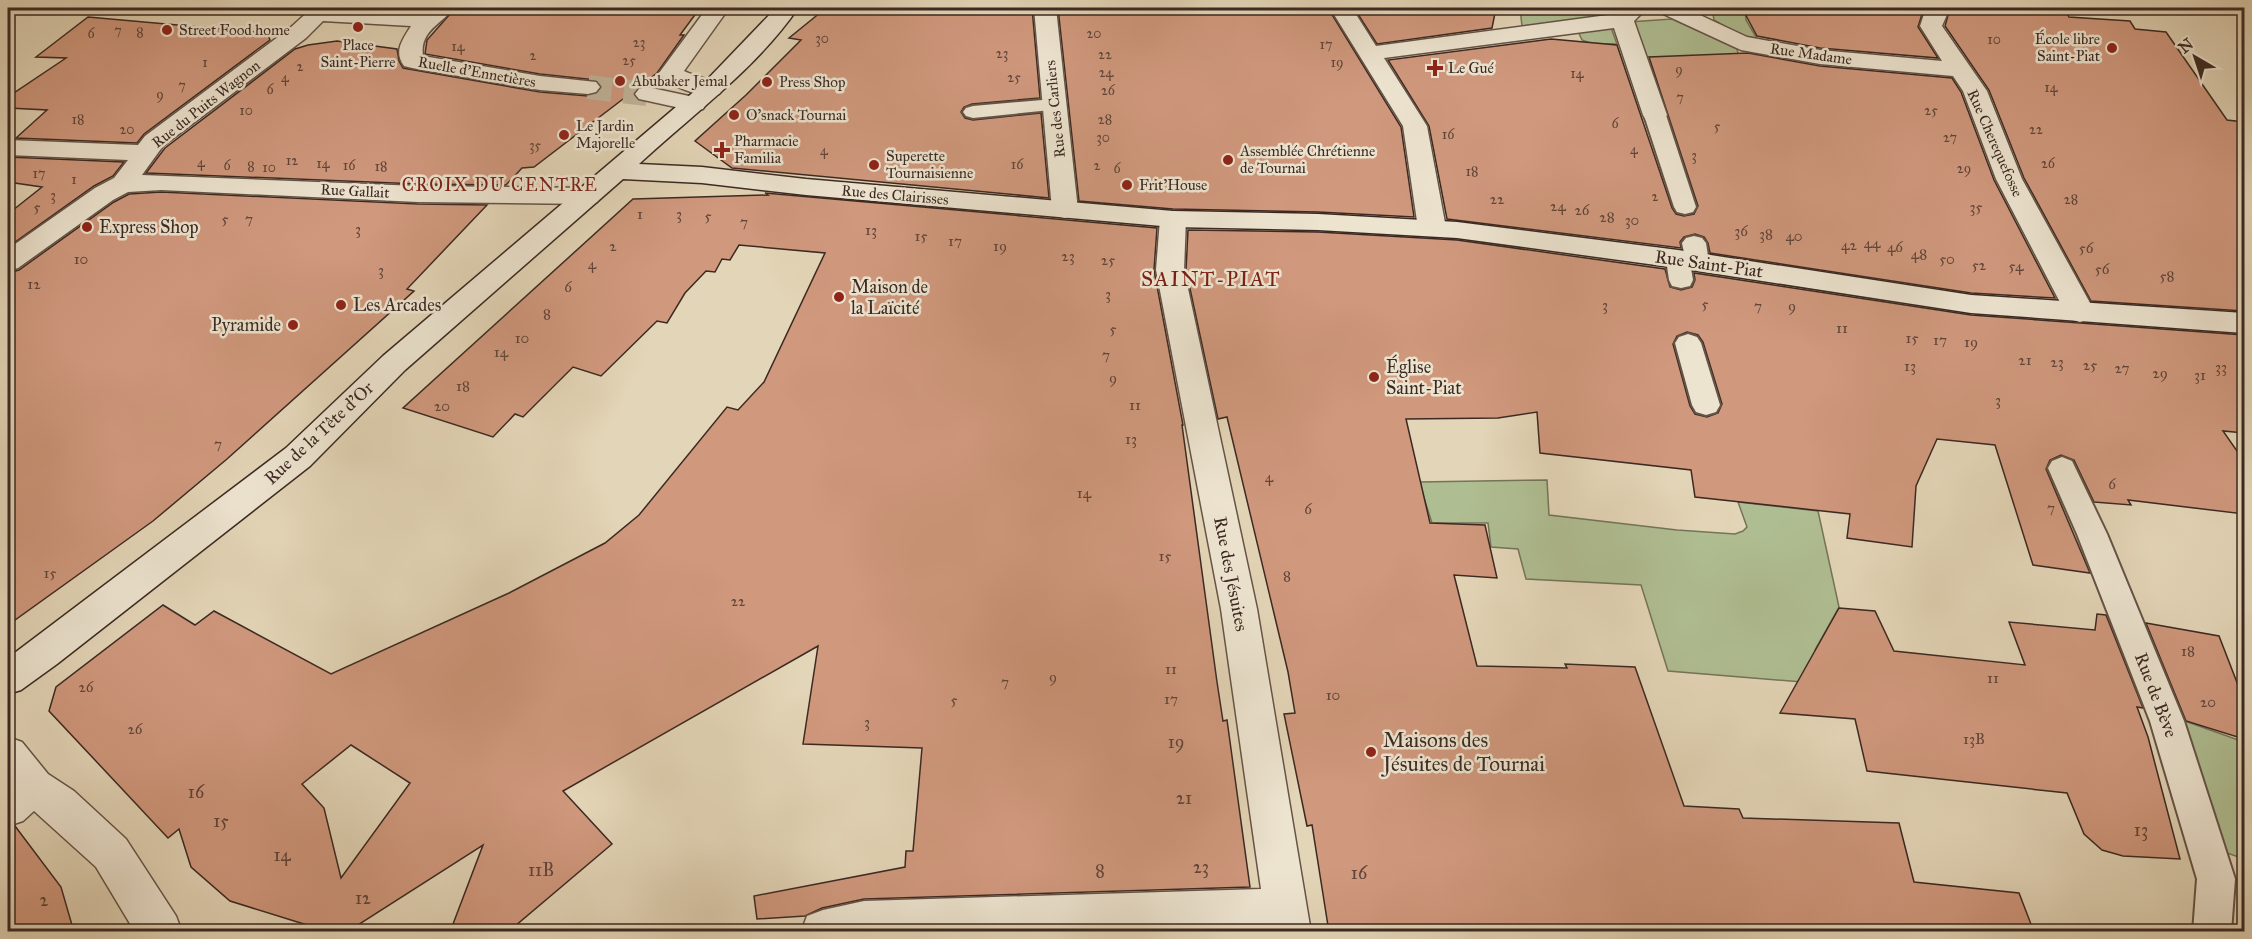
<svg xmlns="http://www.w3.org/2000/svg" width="2252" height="939" font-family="'IM FELL Great Primer',serif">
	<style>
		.green { fill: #afbe92; stroke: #75745a; stroke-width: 1.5 }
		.building { fill: #d0987d; stroke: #3b2922; stroke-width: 1.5; fill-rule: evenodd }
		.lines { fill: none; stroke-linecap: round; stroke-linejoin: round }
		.street-tunnel { stroke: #c1b399; stroke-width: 24; stroke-dasharray: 24 12; stroke-linecap: butt }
		.lane-casing { stroke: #655447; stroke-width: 4 }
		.street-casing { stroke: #655447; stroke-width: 3 }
		.secondary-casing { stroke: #3b2922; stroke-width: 3 }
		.lane { fill: #ede4d0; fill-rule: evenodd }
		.street { fill: #ede4d0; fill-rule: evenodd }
		.secondary { fill: #ede4d0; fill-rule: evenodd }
		.poi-dot { fill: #8f2418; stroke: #ede4d0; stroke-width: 2 }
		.labels { text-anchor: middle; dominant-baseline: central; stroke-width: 5; stroke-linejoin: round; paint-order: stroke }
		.far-number-label { font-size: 14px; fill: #604539 }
		.far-poi-label { font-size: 15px; fill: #3b2922; stroke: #ede4d0; text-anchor: start }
		.far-street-label { font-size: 15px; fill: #3b2922; stroke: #ede4d0 }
		.number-label { font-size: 15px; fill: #604539 }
		.far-quarter-label { font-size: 18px; letter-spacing: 1.5px; fill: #7a1f14; stroke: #ede4d0 }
		.poi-label { font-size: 18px; fill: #3b2922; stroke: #ede4d0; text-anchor: start }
		.street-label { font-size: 18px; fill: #3b2922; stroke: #ede4d0 }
		.near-number-label { font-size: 18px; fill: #604539 }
		.quarter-label { font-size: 21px; letter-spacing: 1.5px; fill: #7a1f14; stroke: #ede4d0 }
		.near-poi-label { font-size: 21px; fill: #3b2922; stroke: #ede4d0; text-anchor: start }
	</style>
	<rect width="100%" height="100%" fill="#e3d5b7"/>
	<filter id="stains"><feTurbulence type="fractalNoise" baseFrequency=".00333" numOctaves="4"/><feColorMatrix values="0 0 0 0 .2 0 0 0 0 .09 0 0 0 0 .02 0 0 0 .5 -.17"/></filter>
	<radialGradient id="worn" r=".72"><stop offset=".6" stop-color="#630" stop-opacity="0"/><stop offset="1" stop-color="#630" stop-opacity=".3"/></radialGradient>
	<!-- green -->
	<g class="green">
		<polygon points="1520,8 1531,10 1614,8 1610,18 1522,26"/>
		<polygon points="1712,8 1745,8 1746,20 1759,42 1738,34 1714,20"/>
		<polygon points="1672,19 1737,49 1743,74 1650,75 1629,22"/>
		<polygon points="1610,25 1617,44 1593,44 1582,40 1577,29"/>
		<polygon points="1547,480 1549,515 1677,530 1735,534 1743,531 1747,527 1738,502 1818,511 1839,607 1815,650 1827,684 1668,671 1641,585 1526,579 1518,549 1491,547 1488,523 1432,523 1419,482"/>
		<polygon points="2182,720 2244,742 2244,859 2227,853"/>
	</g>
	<!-- building -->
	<g class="building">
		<polygon points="453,8 700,8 680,35 684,35 657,73 534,167 522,168 506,185 418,184 146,173 165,148 295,49 308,45 337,41 397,49 399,61 403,68 540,92 588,96 597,94 602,88 596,80 540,74 425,54 427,40 450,14"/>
		<polygon points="826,8 1032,8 1040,98 972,104 964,107 961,112 965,118 973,120 1041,113 1049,198 732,168 695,141 746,95 801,40 789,38"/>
		<polygon points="1058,8 1328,8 1401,127 1414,217 1318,212 1173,209 1079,201"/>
		<polygon points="1354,8 1496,8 1492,28 1377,44"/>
		<polygon points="1742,8 1924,8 1918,27 1938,58 1820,48 1757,36"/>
		<polygon points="1950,8 2064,8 2069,17 2130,21 2135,29 2166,32 2227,120 2244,122 2244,311 2091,301 2024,178 1989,90 1945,26"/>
		<polygon points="88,17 267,33 270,40 144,134 137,143 16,138 47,110 8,108 8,97 66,58 36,57"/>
		<polygon points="1551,39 1617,45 1672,208 1676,214 1684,216 1694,214 1698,206 1649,57 1748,53 1820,66 1952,78 1961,92 1994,180 2055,298 1971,293 1710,253 1708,243 1704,237 1695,234 1684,237 1680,242 1681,248 1447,219 1429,126 1388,60"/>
		<polygon points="8,157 124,162 113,176 94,186 8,247 8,214 42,187 8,182"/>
		<polygon points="161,192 418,204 487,205 407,289 414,291 227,459 153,521 8,625 8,273 19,270 114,202 129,194"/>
		<path d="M765,193L1157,228L1154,270L1183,425H1182L1217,682L1223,721L1227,720L1250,887L864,899L822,908L805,916L757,919L754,896L905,867L906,851H913L922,748L803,744L818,646L563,791L612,844L508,932H450L483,845L353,928L354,932H302L307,925L230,901L191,867L179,829L168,838L49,711L56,687L163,605L195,625L214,611L331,674L509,593L605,543L639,515L727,407L738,410L764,382L825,253L739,245L730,260L722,259L715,272L706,271L685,293L667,323L657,321L601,376L573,367L523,417L515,414L493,437L403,408L633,199L768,195ZM351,745L410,783L341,878L324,808L302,784Z"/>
		<path d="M1188,230L1318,232L1457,240L1665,269L1670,287L1681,290L1692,287L1695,280L1694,273L1971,315L2244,335V433L2223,431L2244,461V514L2128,500L2131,505L2094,502L2074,460L2061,455L2050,460L2046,469L2090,573L2033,565L1995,445L1937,439L1916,486L1912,547L1847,538L1850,514L1695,497L1691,470L1540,453L1537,412L1498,418L1406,419L1430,523L1485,525L1497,578L1454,575L1477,666L1567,668L1565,664L1635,667L1684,806L1739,809L1743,818L1899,823L1914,882L2019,893L2034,932H1329L1312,825L1307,826L1284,714L1295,713L1288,672L1227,417L1218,419L1186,270ZM1687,332L1698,335L1703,342L1722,404L1718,413L1707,417L1695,414L1690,406L1673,344L1677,336Z"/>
		<polygon points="1839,608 1875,611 1894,651 2025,665 2009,622 2095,630 2097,614 2106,615 2143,708 2137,707 2148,737 2180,859 2123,856 2102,850 2084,834 2067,793 1867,771 1855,719 1780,713"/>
		<polygon points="2146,623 2219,636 2238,685 2244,686 2244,739 2186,721"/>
		<polygon points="15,826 61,887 74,932 8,932 8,828"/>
	</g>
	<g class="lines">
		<!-- street-tunnel -->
		<polyline class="street-tunnel" points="588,87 647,94"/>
		<!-- lane casing -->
		<g class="lane-casing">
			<g id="lane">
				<polygon points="1054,99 1061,101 1064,105 1061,109 973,118 966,116 963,112 966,108 973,106"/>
				<polygon points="1655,109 1662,111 1666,115 1696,207 1693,212 1685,214 1677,212 1674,207 1644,115 1648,111"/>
				<polygon points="1694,236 1702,238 1706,243 1709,262 1706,267 1691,268 1693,280 1690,286 1681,288 1672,286 1669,280 1666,259 1669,254 1684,253 1682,243 1686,238"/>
				<polygon points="1688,334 1697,337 1701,343 1720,405 1716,412 1706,415 1696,412 1692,405 1675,343 1679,337"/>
				<polygon points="2062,457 2072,461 2107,534 2184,721 2235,879 2231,932 2193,932 2197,879 2150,721 2077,534 2048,468 2052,461"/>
			</g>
		</g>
		<!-- street casing -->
		<g class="street-casing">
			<g id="street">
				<path d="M312,8L421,13L429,8H451C448,22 419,28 423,56L540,76L596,82L600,87L596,92L588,94L540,90L412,68L404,66C393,51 403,39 411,26L323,21L306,38L163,146L142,175L418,186L588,188L597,190L601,196L597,202L588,204L418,202L161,190L128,192L113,200L18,268L8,271V249L95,188L114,178L128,160L8,155V140L138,145L145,136L290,28Z"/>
				<path d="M707,8H729L684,71C695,76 717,81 723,89L719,94C702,98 670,88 659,73Z"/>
				<polygon points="1034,8 1056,8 1078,210 1074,216 1065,218 1056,216 1052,210"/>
				<polygon points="1330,8 1352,8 1376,46 1615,14 1623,8 1647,8 1634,21 1667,115 1664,120 1655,122 1646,120 1643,115 1614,28 1384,58 1427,126 1446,228 1442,234 1432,236 1422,234 1418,228 1403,126"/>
				<polygon points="1658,8 1685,8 1747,37 1820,50 1942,61 1920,26 1926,8 1948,8 1949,10 1942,26 1987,91 2022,179 2095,312 2090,319 2080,322 2070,319 2065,312 1996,179 1963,91 1953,76 1820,64 1741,50 1661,13"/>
				<polygon points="647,87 703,99 706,104 703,109 694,111 639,99 635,94 639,89"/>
				<polygon points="1173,211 1183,213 1186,219 1184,270 1257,609 1311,932 801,932 807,916 823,910 864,901 1261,889 1221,609 1156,270 1160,219 1163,213"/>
				<polygon points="8,737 22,742 48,774 74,791 126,839 176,916 182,932 135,932 96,867 34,811 23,821 8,826"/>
			</g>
		</g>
		<!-- secondary casing -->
		<g class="secondary-casing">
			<path id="secondary" d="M776,8H798C756,69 693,114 639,164L702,167L806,179L1173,211L1318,214L1457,222L1678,250L1971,295L2244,313V333L1971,313L1678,268L1457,238L1318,230L1173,227L806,195L702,183L623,179L405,370L310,466L57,664L21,690L8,694V658L286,448L383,356L703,84Z"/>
		</g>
		<!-- lane -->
		<use href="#lane" class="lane"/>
		<!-- street -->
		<use href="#street" class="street"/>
		<!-- secondary -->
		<use href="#secondary" class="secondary"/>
	</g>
	<!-- markers -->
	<g class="poi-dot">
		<circle cx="358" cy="27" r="6"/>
		<circle cx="167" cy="30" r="6"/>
		<circle cx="2112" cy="48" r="6"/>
		<path d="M1432 59h6v6h6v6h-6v6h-6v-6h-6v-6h6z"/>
		<circle cx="620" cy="81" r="6"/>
		<circle cx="767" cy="82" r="6"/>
		<circle cx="734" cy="115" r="6"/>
		<circle cx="564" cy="135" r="6"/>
		<path d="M719 141h6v6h6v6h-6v6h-6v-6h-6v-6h6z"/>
		<circle cx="1228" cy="160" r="6"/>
		<circle cx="874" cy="165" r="6"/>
		<circle cx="1127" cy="185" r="6"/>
		<circle cx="87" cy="227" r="6"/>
		<circle cx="839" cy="297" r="6"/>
		<circle cx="341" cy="305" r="6"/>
		<circle cx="293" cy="325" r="6"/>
		<circle cx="1374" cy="377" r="6"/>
		<circle cx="1371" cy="752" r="6"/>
	</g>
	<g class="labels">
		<!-- far-number labels -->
		<g class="far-number-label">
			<text x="118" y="30">7</text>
			<text x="140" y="32">8</text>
			<text x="91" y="33">6</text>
			<text x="1094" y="33">20</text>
			<text x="822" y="38">30</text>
			<text x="1994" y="39">10</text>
			<text x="639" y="42">23</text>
			<text x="1326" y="44">17</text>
			<text x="458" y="46">14</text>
			<text x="1002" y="53">23</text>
			<text x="1105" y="54">22</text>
			<text x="533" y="55">2</text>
			<text x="629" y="60">25</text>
			<text x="205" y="62">1</text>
			<text x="1337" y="62">19</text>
			<text x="300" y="66">2</text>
			<text x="1679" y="69">9</text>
			<text x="1106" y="72">24</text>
			<text x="1577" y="73">14</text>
			<text x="285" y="77">4</text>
			<text x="1014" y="77">25</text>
			<text x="182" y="85">7</text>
			<text x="2051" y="87">14</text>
			<text x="270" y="89">6</text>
			<text x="1108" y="90">26</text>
			<text x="160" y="94">9</text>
			<text x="1680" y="97">7</text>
			<text x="246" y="110">10</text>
			<text x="1931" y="110">25</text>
			<text x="78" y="119">18</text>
			<text x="1105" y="119">28</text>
			<text x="1615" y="123">6</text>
			<text x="1717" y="126">5</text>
			<text x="127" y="129">20</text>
			<text x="2036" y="129">22</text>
			<text x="1448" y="134">16</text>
			<text x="1103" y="137">30</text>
			<text x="1950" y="137">27</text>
			<text x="535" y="145">35</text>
			<text x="1634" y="149">4</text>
			<text x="824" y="150">4</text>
			<text x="1694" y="155">3</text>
			<text x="292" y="160">12</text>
			<text x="201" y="162">4</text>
			<text x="323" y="163">14</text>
			<text x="2048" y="163">26</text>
			<text x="1017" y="164">16</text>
			<text x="227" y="165">6</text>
			<text x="349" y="165">16</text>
			<text x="1097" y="165">2</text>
			<text x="251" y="166">8</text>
			<text x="381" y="166">18</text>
			<text x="269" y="167">10</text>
			<text x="1117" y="168">6</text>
			<text x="1964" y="168">29</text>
			<text x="1472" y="171">18</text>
			<text x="39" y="173">17</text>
			<text x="74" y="179">1</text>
			<text x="53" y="195">3</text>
			<text x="1655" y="196">2</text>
			<text x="2071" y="199">28</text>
		</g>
		<!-- far-poi labels -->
		<g class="far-poi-label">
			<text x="179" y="30">Street Food home</text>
			<text x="2100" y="39" text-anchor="end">École libre<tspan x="2100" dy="17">Saint-Piat</tspan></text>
			<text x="358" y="45" text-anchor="middle">Place<tspan x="358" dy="17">Saint-Pierre</tspan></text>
			<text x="1448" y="68">Le Gué</text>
			<text x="632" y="81">Abubaker Jemal</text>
			<text x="779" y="82">Press Shop</text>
			<text x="746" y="115">O'snack Tournai</text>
			<text x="576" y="126">Le Jardin<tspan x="576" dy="17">Majorelle</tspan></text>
			<text x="734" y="141">Pharmacie<tspan x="734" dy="17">Familia</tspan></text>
			<text x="1240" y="151">Assemblée Chrétienne<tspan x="1240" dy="17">de Tournai</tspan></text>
			<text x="886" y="156">Superette<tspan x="886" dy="17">Tournaisienne</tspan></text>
			<text x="1139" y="185">Frit'House</text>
		</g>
		<!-- far-street labels -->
		<g class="far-street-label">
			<text transform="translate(1811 54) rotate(8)">Rue Madame</text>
			<text transform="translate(477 72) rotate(10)">Ruelle d'Ennetières</text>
			<text transform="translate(206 104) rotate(-38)">Rue du Puits Wagnon</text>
			<text transform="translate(1055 109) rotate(-96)">Rue des Carliers</text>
			<text transform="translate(1995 143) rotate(66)">Rue Cherequefosse</text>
			<text transform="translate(355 191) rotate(3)">Rue Gallait</text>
			<text transform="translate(895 195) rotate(5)">Rue des Clairisses</text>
		</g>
		<!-- number labels -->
		<g class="number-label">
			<text x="1497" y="199">22</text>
			<text x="1558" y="206">24</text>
			<text x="37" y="207">5</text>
			<text x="1976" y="207">35</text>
			<text x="1582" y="210">26</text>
			<text x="640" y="214">1</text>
			<text x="679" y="214">3</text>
			<text x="708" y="216">5</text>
			<text x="1607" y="217">28</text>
			<text x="225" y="219">5</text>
			<text x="249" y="219">7</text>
			<text x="1632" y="220">30</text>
			<text x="744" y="222">7</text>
			<text x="358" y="229">3</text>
			<text x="871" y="230">13</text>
			<text x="1741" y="231">36</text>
			<text x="1766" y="234">38</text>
			<text x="921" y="236">15</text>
			<text x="1794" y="236">40</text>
			<text x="955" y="241">17</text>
			<text x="1872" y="243">44</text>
			<text x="1849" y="245">42</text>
			<text x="613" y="246">2</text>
			<text x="1000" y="246">19</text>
			<text x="1895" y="247">46</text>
			<text x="2086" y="248">56</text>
			<text x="1919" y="254">48</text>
			<text x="1068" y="256">23</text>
			<text x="81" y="259">10</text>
			<text x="1947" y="259">50</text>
			<text x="1108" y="260">25</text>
			<text x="592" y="264">4</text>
			<text x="1979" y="265">52</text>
			<text x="2016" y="266">54</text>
			<text x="2102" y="269">56</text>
			<text x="381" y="270">3</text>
			<text x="2167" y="276">58</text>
			<text x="34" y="284">12</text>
			<text x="568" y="287">6</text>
			<text x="1108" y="294">3</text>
			<text x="1705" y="304">5</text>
			<text x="1605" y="305">3</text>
			<text x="1758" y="306">7</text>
			<text x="1792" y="306">9</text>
			<text x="547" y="314">8</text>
			<text x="1842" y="328">11</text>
			<text x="1113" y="329">5</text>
			<text x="522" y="338">10</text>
			<text x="1912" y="338">15</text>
			<text x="1940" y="340">17</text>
			<text x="1971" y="342">19</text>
			<text x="501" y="352">14</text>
			<text x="1106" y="355">7</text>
			<text x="2025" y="360">21</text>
			<text x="2057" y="362">23</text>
			<text x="2090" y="365">25</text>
			<text x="1910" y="366">13</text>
			<text x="2221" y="367">33</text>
			<text x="2122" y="368">27</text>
			<text x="2160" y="373">29</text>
			<text x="2200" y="375">31</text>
			<text x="1113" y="378">9</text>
			<text x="463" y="386">18</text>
			<text x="1998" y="400">3</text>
			<text x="1135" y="405">11</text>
			<text x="442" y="406">20</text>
			<text x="1131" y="439">13</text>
			<text x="218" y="444">7</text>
			<text x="1269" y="477">4</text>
			<text x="2112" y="484">6</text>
			<text x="1084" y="493">14</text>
			<text x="2051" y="508">7</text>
			<text x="1308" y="509">6</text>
			<text x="1165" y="556">15</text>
			<text x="50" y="573">15</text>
			<text x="1287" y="576">8</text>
			<text x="738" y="601">22</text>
			<text x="2188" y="651">18</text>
			<text x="1171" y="669">11</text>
			<text x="1053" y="677">9</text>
			<text x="1993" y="678">11</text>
			<text x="1005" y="682">7</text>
			<text x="86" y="687">26</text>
			<text x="1333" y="695">10</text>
			<text x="1171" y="699">17</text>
			<text x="954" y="700">5</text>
			<text x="2208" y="702">20</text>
			<text x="867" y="722">3</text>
			<text x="135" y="729">26</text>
			<text x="1974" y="739">13B</text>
		</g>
		<!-- far-quarter labels -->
		<g class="far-quarter-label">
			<text x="500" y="185">CROIX DU CENTRE</text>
		</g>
		<!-- poi labels -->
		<g class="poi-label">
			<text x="99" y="227">Express Shop</text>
			<text x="851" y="287">Maison de<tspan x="851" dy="21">la Laïcité</tspan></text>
			<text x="353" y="305">Les Arcades</text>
			<text x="281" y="325" text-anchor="end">Pyramide</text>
			<text x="1386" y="367">Église<tspan x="1386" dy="21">Saint-Piat</tspan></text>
		</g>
		<!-- street labels -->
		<g class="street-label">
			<text transform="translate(1709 264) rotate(8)">Rue Saint-Piat</text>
			<text transform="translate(319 433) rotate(-43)">Rue de la Tête d'Or</text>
			<text transform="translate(1231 574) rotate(79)">Rue des Jésuites</text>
			<text transform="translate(2156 695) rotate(69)">Rue de Bève</text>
		</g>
		<!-- near-number labels -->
		<g class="near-number-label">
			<text x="1176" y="742">19</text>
			<text x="196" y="792">16</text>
			<text x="1184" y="798">21</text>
			<text x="221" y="821">15</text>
			<text x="2141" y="830">13</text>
			<text x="282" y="855">14</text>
			<text x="1201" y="867">23</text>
			<text x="541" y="870">11B</text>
			<text x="1100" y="871">8</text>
			<text x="1359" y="873">16</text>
			<text x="363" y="898">12</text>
			<text x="44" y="900">2</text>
		</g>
		<!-- quarter labels -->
		<g class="quarter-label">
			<text x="1211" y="279">SAINT-PIAT</text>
		</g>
		<!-- near-poi labels -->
		<g class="near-poi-label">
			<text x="1383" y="740">Maisons des<tspan x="1383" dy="24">Jésuites de Tournai</tspan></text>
		</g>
	</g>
	<!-- margin -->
	<rect width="2252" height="939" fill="none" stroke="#e3d5b7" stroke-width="30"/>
	<rect x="9" y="9" width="2234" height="921" fill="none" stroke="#3b2922" stroke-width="3"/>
	<rect x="15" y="15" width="2222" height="909" fill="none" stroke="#3b2922" stroke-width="1.5"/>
	<!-- north arrow -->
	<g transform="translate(2195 57) rotate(321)" stroke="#ede4d0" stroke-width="4.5" paint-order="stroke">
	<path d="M0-4.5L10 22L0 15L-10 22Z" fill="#3b2922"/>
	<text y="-9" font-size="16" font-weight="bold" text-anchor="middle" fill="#3b2922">N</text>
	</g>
	<rect width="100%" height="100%" filter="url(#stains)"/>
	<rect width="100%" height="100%" fill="url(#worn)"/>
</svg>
